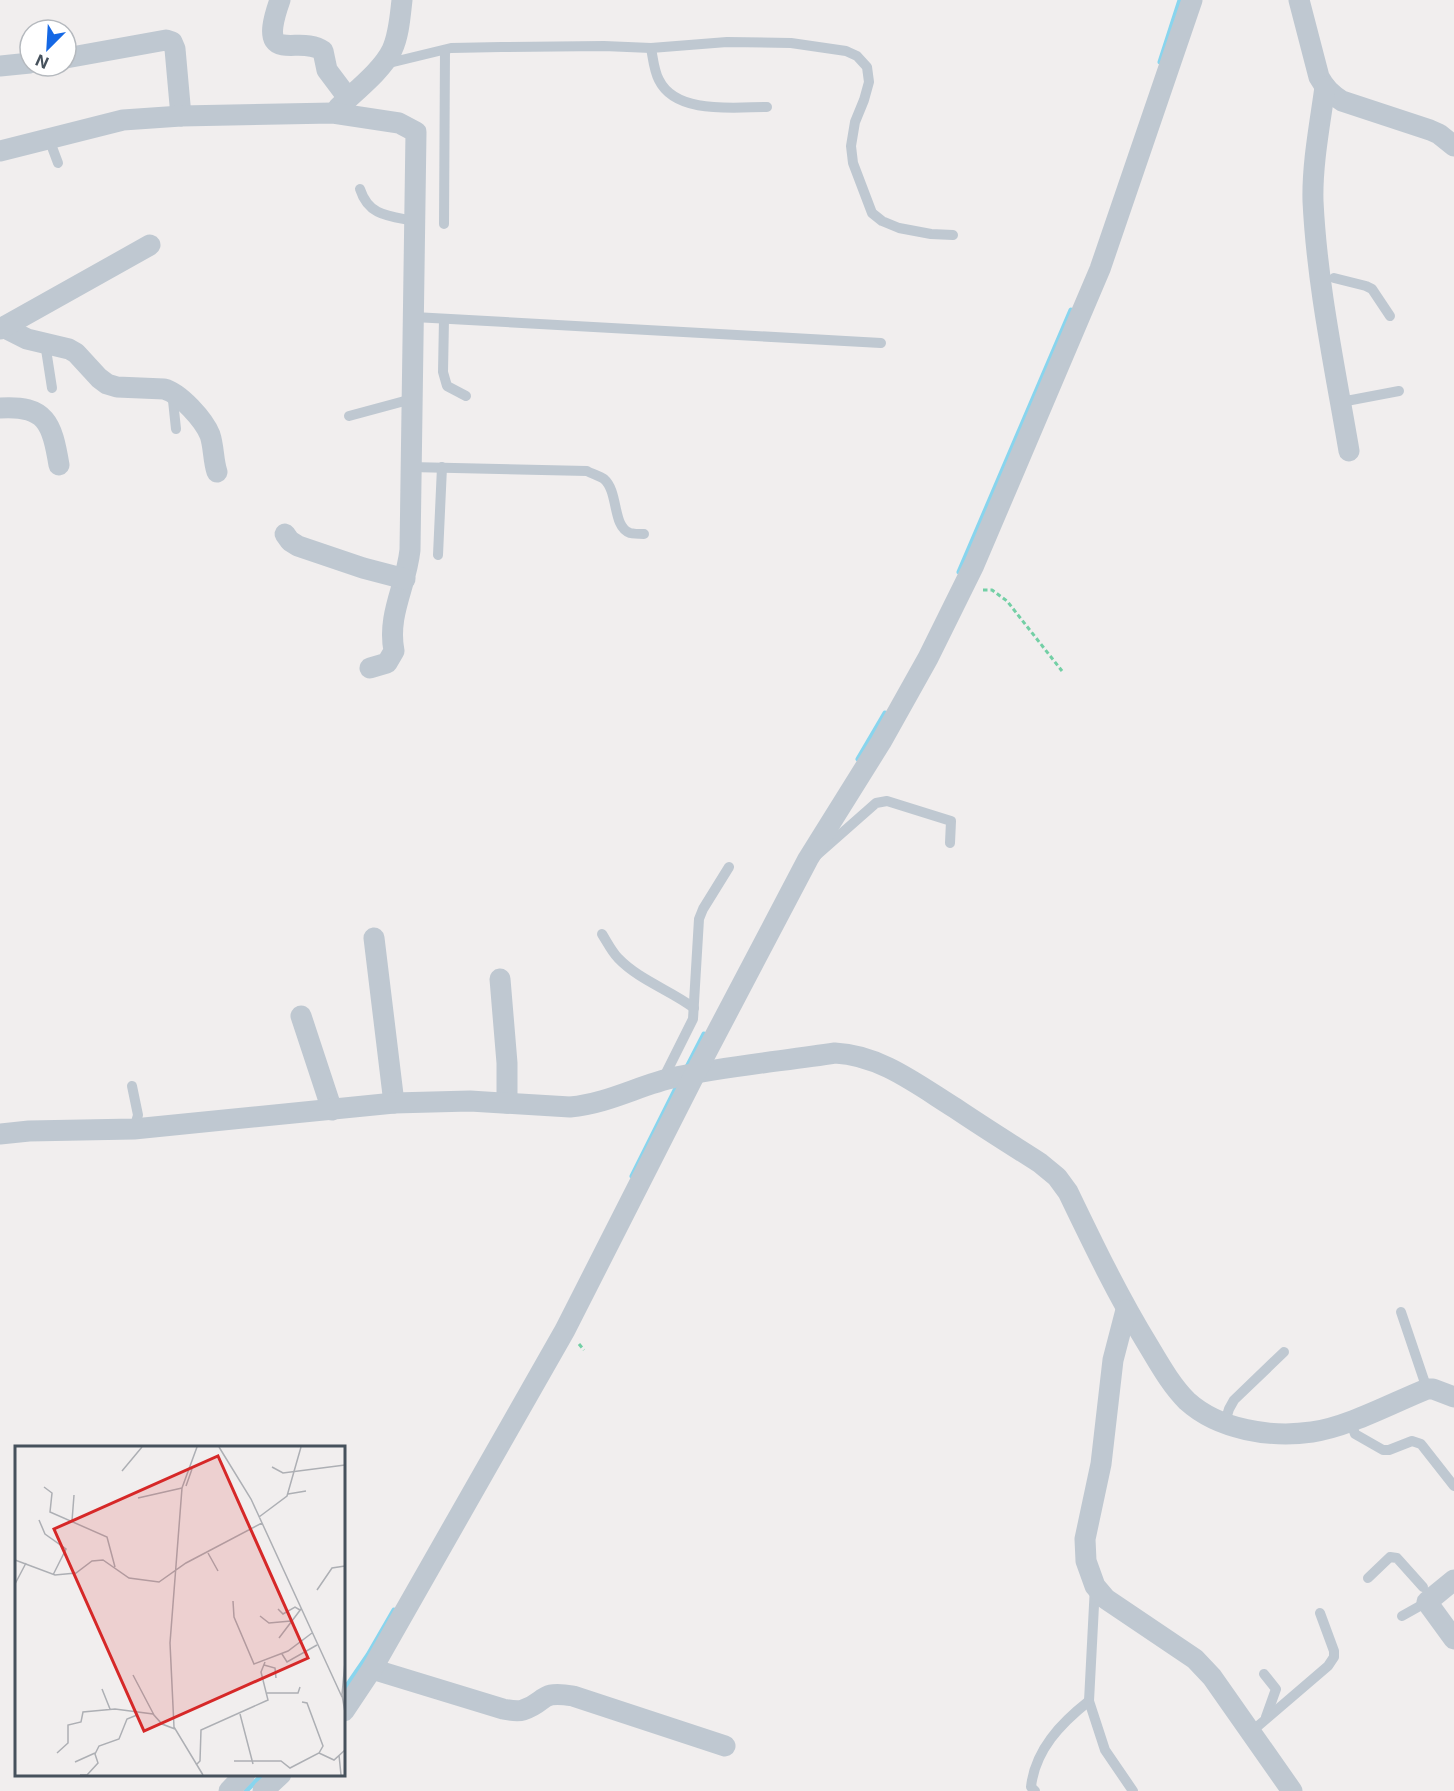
<svg xmlns="http://www.w3.org/2000/svg" width="1454" height="1791" font-family="Inter,sans-serif">
	<style>
		.lines { fill: none; stroke-linecap: round; stroke-linejoin: round }
		.stream { stroke: #88d5ee; stroke-width: 5 }
		.path { stroke: #73cfa5; stroke-width: 3; stroke-dasharray: 4.5 3; stroke-linecap: butt }
		.lane { stroke: #bfc8d1; stroke-width: 10 }
		.street { stroke: #bfc8d1; stroke-width: 21 }
		.inset-road { fill: none; stroke: #adafb4; stroke-width: 1.5 }
		.view { fill: #d62828; fill-opacity: 0.15; stroke: #d62828; stroke-width: 3 }
		.inset-edge { fill: none; stroke: #46515c; stroke-width: 3 }
	</style>
	<rect width="100%" height="100%" fill="#f1eeee"/>
	<g class="lines">
		<!-- stream -->
		<g class="stream">
			<polyline points="1160,62 1180,0"/>
			<polyline points="959,572 1071,310"/>
			<polyline points="858,759 885,713"/>
			<polyline points="686,1069 704,1034"/>
			<polyline points="632,1176 679,1082"/>
			<polyline points="344,1690 368,1655 394,1610"/>
			<polyline points="246,1791 263,1774"/>
		</g>
		<!-- path -->
		<g class="path">
			<polyline points="983,590 992,590 1007,601 1062,671"/>
			<polyline points="579,1344 584,1350"/>
		</g>
		<!-- lane -->
		<g class="lane">
			<path d="M651,48C653,58 654,71 659,80C676,115 735,107 767,107"/>
			<polyline points="385,64 451,48 501,47 604,46 651,48 727,42 791,43 846,51 857,56 867,67 869,82 864,100 855,122 851,146 853,163 872,213 882,221 899,228 931,234 953,235"/>
			<polyline points="49,139 58,163"/>
			<path d="M360,189C369,217 390,216 415,221"/>
			<polyline points="444,224 445,50"/>
			<polyline points="1334,278 1366,286 1372,289 1390,316"/>
			<polyline points="414,317 881,343"/>
			<polyline points="444,319 443,372 447,386 466,396"/>
			<polyline points="45,343 52,388"/>
			<polyline points="172,391 176,429"/>
			<polyline points="1341,402 1399,391"/>
			<polyline points="349,416 412,399"/>
			<path d="M410,467L587,471C592,474 600,476 604,479C619,492 612,527 630,533C634,534 640,534 644,534"/>
			<polyline points="438,555 442,467"/>
			<polyline points="817,855 876,803 887,801 951,821 950,843"/>
			<path d="M602,934C607,942 612,952 618,958C639,980 670,990 694,1008"/>
			<polyline points="663,1079 693,1019 699,919 703,909 729,867"/>
			<polyline points="132,1086 138,1115 134,1129"/>
			<polyline points="1401,1312 1427,1389"/>
			<polyline points="1350,1420 1355,1434 1383,1450 1389,1450 1412,1441 1421,1444 1454,1486"/>
			<polyline points="1225,1422 1229,1409 1234,1400 1284,1352"/>
			<polyline points="1368,1578 1390,1557 1397,1558 1423,1587"/>
			<polyline points="1095,1586 1089,1701 1105,1750 1133,1791"/>
			<polyline points="1402,1616 1427,1602"/>
			<polyline points="1264,1674 1276,1689 1266,1717"/>
			<polyline points="1251,1732 1328,1666 1334,1657 1334,1651 1320,1613"/>
			<path d="M1035,1791L1031,1787C1035,1750 1061,1723 1089,1701"/>
		</g>
		<!-- street -->
		<g class="street">
			<path d="M280,0C255,70 299,33 323,51L327,70L348,98"/>
			<path d="M1299,0L1319,77C1325,88 1331,94 1342,101L1430,130L1439,134L1454,146"/>
			<polyline points="66,58 166,40 172,42 175,49 181,116"/>
			<polyline points="0,66 30,63"/>
			<path d="M1325,87C1320,124 1312,164 1313,201C1317,285 1335,368 1349,451"/>
			<path d="M338,108C354,92 382,71 392,50C399,35 400,17 402,0"/>
			<path d="M0,151L123,120L181,116L333,113L399,123L416,132L410,550C406,587 387,614 394,651L387,663L370,668"/>
			<path d="M3,327L27,339L69,349L76,353L99,378L107,384L117,387L164,389C180,393 204,420 210,435C214,447 213,460 217,472"/>
			<polyline points="0,329 150,245"/>
			<path d="M0,408C46,405 52,423 59,465"/>
			<polyline points="285,534 290,541 298,546 363,568 405,579"/>
			<polyline points="374,938 394,1103"/>
			<polyline points="500,979 507,1063 507,1103"/>
			<polyline points="301,1016 332,1110"/>
			<path d="M0,1134L29,1131L134,1129L394,1103L470,1101L570,1107C610,1103 639,1085 676,1077C728,1066 783,1061 835,1053C880,1055 918,1085 955,1108C983,1127 1012,1145 1040,1163L1057,1177L1068,1192C1093,1244 1118,1296 1148,1345C1160,1365 1171,1385 1187,1401C1219,1430 1271,1438 1312,1432C1348,1427 1392,1403 1427,1389H1433L1454,1397"/>
			<polyline points="1126,1310 1113,1360 1101,1464 1085,1539 1086,1561 1095,1586 1106,1599 1195,1659 1212,1677 1292,1791"/>
			<polyline points="1454,1580 1427,1602 1454,1639"/>
			<path d="M372,1669L503,1709C509,1710 517,1712 523,1710C548,1702 538,1690 573,1696L725,1746"/>
			<polyline points="344,1711 372,1669 565,1330 695,1074 808,859 881,742 928,658 974,565 1100,269 1192,0"/>
			<polyline points="229,1791 245,1774"/>
			<polyline points="263,1791 281,1774"/>
		</g>
	</g>
	<!-- overview -->
	<g transform="translate(15 1446)">
		<rect width="330" height="330" fill="#f1eeee"/>
		<path class="inset-road" d="M182,1L167,42L155,197L159,281L188,329M204,1L236,53L327,251M257,21L268,27L330,19M107,25L127,1M171,40L177,23M29,41L37,47L35,66L92,91L100,121M273,48L291,45M123,52L167,42M244,71L272,50L286,1M24,74L30,88L51,103L38,129M57,75L59,49M193,107L203,125M0,114L40,129L61,127L77,115L88,114L114,132L144,136L171,117L247,77M0,138L11,117M302,144L317,122L330,120M218,155L219,171L239,218L273,205L297,187M263,163L268,168L280,161L285,164M245,170L254,177L276,175M264,192L286,163M267,208L272,216L302,199M330,216L327,249L330,266M249,219L260,222L261,232M118,229L139,269M87,243L95,263M252,247H283L285,241M225,268L238,318M42,307L53,297V279L66,276L68,266L100,263L138,268L147,278L160,283M304,307L319,314L330,304M324,309L326,329M219,315H266L275,322L304,307L308,300L292,257L287,256M60,316L80,307M181,319L185,315L186,284L253,254L246,226L250,216M65,329H72L83,317L80,308L84,300L104,293L112,273L122,269"/>
		<path class="view" d="M203,10L293,212L129,285L39,83Z"/>
		<rect width="330" height="330" class="inset-edge"/>
	</g>
	<!-- north arrow -->
	<g transform="translate(48 48) rotate(204)"><circle r="28" fill="#ffffff" stroke="#b5b9be" stroke-width="1.5"/>
	<path d="M0-4.5L10 22L0 15L-10 22Z" fill="#1568e5"/>
	<text y="-9" font-size="16" font-weight="bold" text-anchor="middle" fill="#46515c">N</text>
	</g>
</svg>
